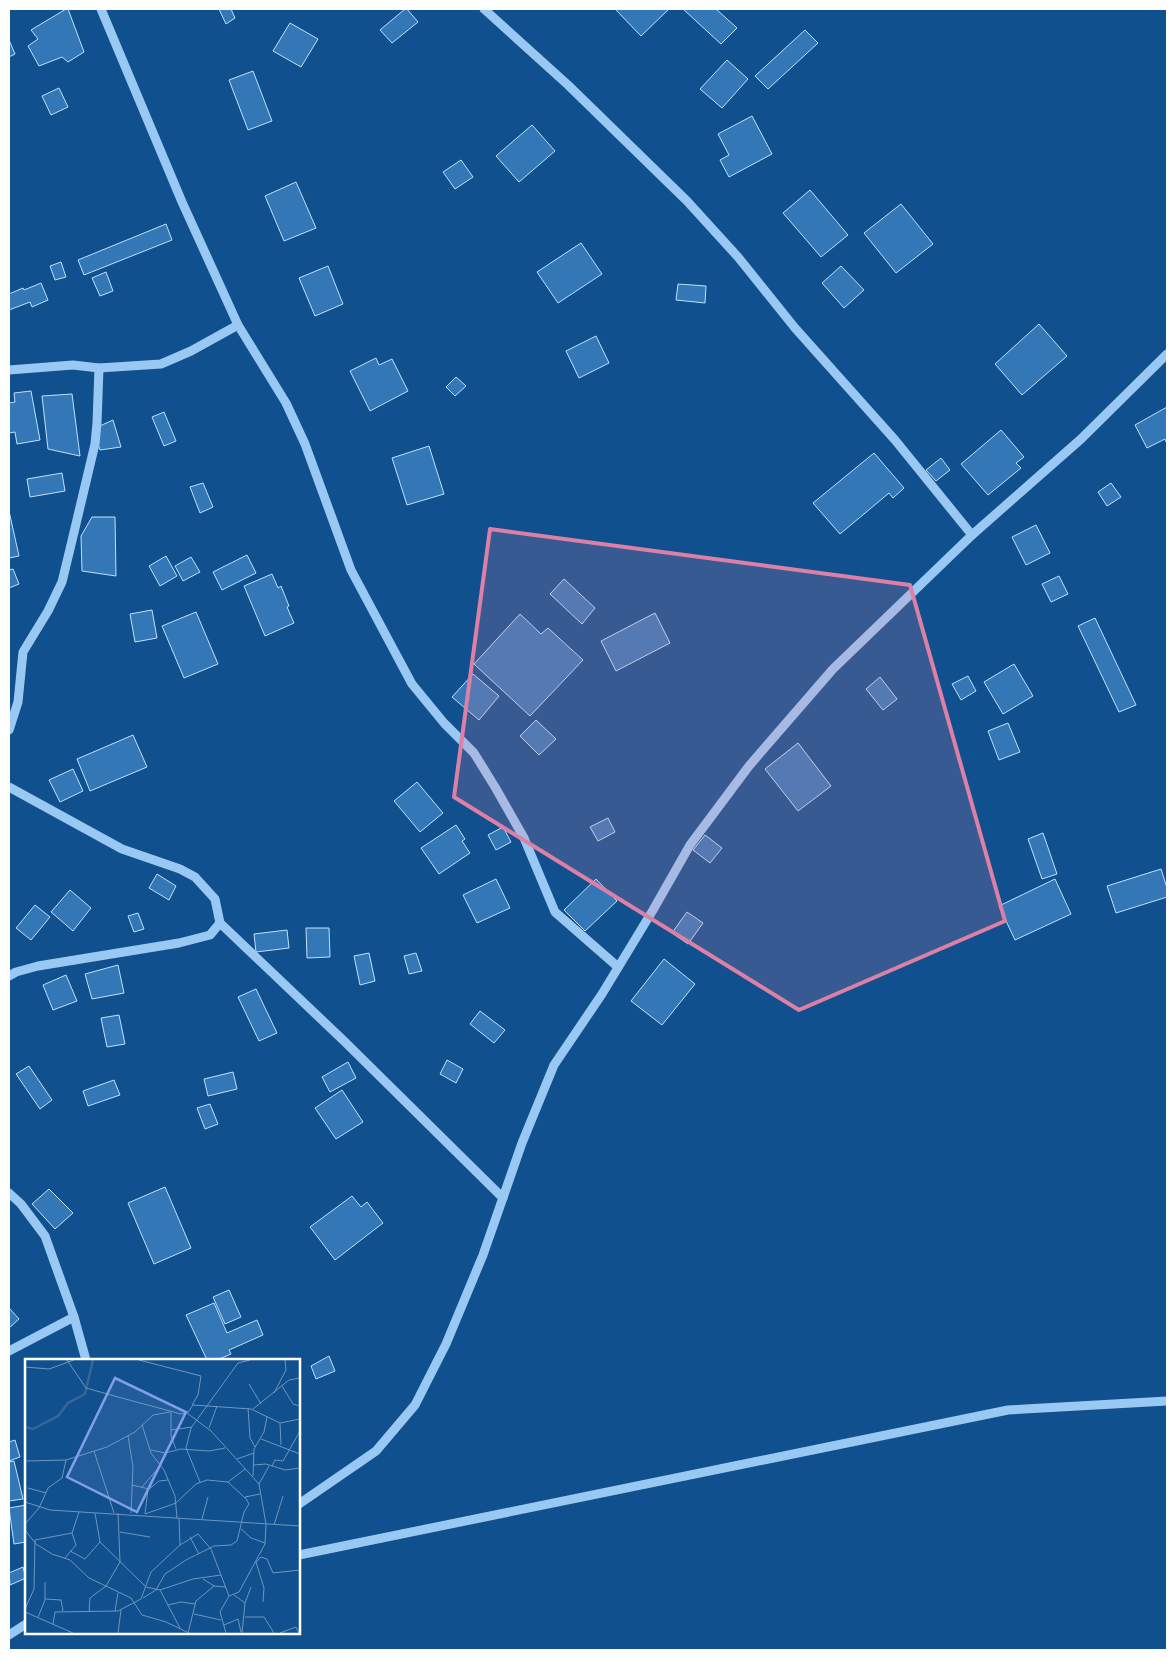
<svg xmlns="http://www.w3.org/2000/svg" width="1176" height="1659" font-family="'Sofia Sans Condensed',sans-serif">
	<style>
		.building { fill: #3477b6; stroke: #c0e0fd }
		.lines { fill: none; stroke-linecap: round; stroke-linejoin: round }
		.minor { stroke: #99c8f3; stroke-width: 9 }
		.marked { fill: #dd80a5; fill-opacity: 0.2; stroke: #dd80a5; stroke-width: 4; stroke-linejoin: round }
		.inset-river { fill: none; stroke: #386795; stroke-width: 2.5 }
		.inset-road { fill: none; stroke: #7096bb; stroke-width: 1 }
		.view { fill: #839eea; fill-opacity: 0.15; stroke: #839eea; stroke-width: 2.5 }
		.inset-edge { fill: none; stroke: #fff; stroke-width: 2.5 }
	</style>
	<rect width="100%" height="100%" fill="#10508e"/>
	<!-- building -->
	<g class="building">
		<polygon points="66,9 68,9 84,52 68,62 62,57 39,66 28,46 38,39 31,30"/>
		<polygon points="219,9 231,9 235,18 226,24"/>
		<polygon points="405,9 407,9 418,22 392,43 380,30"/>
		<polygon points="615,9 669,9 641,36"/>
		<polygon points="683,9 716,9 737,28 721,44"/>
		<polygon points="290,23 318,39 301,67 273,51"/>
		<polygon points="805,30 818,43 768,89 755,76"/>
		<polygon points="9,40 15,54 9,57"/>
		<polygon points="727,60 748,79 722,108 700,89"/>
		<polygon points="253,71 272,121 248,130 229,80"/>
		<polygon points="59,88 68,107 51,115 42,96"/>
		<polygon points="752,116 772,154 729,177 720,160 729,155 718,134"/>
		<polygon points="532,125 555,151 519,182 496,156"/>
		<polygon points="461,160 473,177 455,189 443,172"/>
		<polygon points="296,182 316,228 284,241 265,196"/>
		<polygon points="810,190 848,235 821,257 783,213"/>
		<polygon points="901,204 933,244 896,273 864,233"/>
		<polygon points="166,224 172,240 84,275 78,260"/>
		<polygon points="581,243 602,274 558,303 537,272"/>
		<polygon points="61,262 66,277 55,280 50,266"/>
		<polygon points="328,266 343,304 315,316 299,278"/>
		<polygon points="841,266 864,290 844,308 822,283"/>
		<polygon points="106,272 113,291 100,296 92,278"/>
		<polygon points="41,283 48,300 32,307 30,302 9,310 9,294 23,288 24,290"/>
		<polygon points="678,284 706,286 705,303 676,300"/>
		<polygon points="1039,324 1067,356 1022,395 995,364"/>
		<polygon points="596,336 609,363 579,378 566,351"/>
		<polygon points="376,358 379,365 392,359 408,391 370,411 350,371"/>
		<polygon points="456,377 466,386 455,396 446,387"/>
		<polygon points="31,391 40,440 17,444 15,432 9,433 9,403 15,402 14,393"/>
		<polygon points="72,394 80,456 48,449 42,396"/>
		<polygon points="1167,407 1167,444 1165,439 1147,448 1135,425"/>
		<polygon points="164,412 176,441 164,446 152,417"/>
		<polygon points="113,420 121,447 100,450 93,429"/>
		<polygon points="1001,430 1024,457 1016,463 1021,468 988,495 961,464"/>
		<polygon points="429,446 444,494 407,505 392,458"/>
		<polygon points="874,453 904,488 893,498 889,493 840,534 813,503"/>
		<polygon points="941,458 950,470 936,481 926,470"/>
		<polygon points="62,473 65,491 30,497 27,479"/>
		<polygon points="203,483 213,507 200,513 190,487"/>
		<polygon points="1111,483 1121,497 1107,506 1098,492"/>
		<polygon points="9,511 19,556 9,558"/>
		<polygon points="92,517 115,517 116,576 82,571 81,536"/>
		<polygon points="1036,525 1050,553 1026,565 1012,537"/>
		<polygon points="247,555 256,573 222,590 213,572"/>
		<polygon points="166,556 177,576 160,586 149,566"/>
		<polygon points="191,557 200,572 183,581 175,566"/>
		<polygon points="13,569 19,584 9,588 9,570"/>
		<polygon points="272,574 278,588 281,586 289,606 287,607 294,623 265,636 244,586"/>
		<polygon points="1059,576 1068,594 1051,602 1042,584"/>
		<polygon points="564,579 595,608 582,624 550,594"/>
		<polygon points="152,610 157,638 135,642 130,614"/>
		<polygon points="196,612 218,664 184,678 162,626"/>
		<polygon points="655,613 670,643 616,671 601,641"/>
		<polygon points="520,614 541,634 548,628 583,660 530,716 474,664"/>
		<polygon points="1095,618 1136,705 1119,712 1078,626"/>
		<polygon points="1014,664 1033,696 1003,714 984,682"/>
		<polygon points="473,674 499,696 479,720 452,697"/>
		<polygon points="968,676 976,691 961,700 952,684"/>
		<polygon points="880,677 897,699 883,710 866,689"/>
		<polygon points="536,720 556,739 539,755 520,736"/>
		<polygon points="1008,723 1020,752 999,760 988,731"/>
		<polygon points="133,735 147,767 90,791 77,759"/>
		<polygon points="798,743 831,786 798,811 765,769"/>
		<polygon points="73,769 83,791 60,802 49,780"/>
		<polygon points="417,782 443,813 420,832 394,801"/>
		<polygon points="608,818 615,832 598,841 590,827"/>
		<polygon points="456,825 465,839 462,841 470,853 439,874 421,848"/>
		<polygon points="503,827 511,842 496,850 488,835"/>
		<polygon points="1043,833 1057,874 1042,879 1028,839"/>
		<polygon points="705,835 722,848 710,863 693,850"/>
		<polygon points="1161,869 1167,888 1167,897 1116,913 1107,886"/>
		<polygon points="157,874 176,886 169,900 149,888"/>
		<polygon points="496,879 510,908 477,923 463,895"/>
		<polygon points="596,879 617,901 585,931 564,910"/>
		<polygon points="1055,879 1071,914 1015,940 999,906"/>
		<polygon points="70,890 91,908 73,931 51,912"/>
		<polygon points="35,905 50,917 31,940 16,928"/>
		<polygon points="687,912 703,923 688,944 672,933"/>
		<polygon points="138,913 144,929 134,932 128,916"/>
		<polygon points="306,928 329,928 330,957 307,958"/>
		<polygon points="287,930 289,948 256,952 254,934"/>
		<polygon points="369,953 375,981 360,985 354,956"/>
		<polygon points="416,953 422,971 409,974 404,956"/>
		<polygon points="664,959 695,984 662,1025 631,1001"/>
		<polygon points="118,965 124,993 92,999 85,974"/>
		<polygon points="66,975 77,1001 53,1010 43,985"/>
		<polygon points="256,989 277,1033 259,1041 238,997"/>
		<polygon points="480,1011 505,1030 494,1043 470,1024"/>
		<polygon points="119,1015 125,1044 107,1047 101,1018"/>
		<polygon points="447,1060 463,1069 456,1083 440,1074"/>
		<polygon points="348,1062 356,1078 330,1092 322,1077"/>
		<polygon points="29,1066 52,1100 40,1109 16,1074"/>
		<polygon points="233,1072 237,1089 208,1096 204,1079"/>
		<polygon points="114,1080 120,1095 88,1106 83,1091"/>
		<polygon points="342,1090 363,1122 336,1139 315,1108"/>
		<polygon points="210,1104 218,1124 205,1129 197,1108"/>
		<polygon points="165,1187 191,1248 154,1264 128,1203"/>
		<polygon points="49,1189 73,1213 55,1229 32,1204"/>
		<polygon points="352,1196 361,1207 367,1202 383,1223 335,1260 310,1227"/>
		<polygon points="229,1290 241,1317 225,1324 213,1297"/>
		<polygon points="214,1303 227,1333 257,1320 263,1335 229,1350 231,1354 217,1360 207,1360 186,1315"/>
		<polygon points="9,1308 19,1319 9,1328"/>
		<polygon points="329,1356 335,1371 316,1379 311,1366"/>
		<polygon points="15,1440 20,1457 9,1461 9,1442"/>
		<polygon points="14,1461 23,1499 9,1501 9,1462"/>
		<polygon points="26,1505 26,1542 14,1544 9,1508"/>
		<polygon points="23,1567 26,1578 10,1585 9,1573"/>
	</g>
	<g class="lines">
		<!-- minor -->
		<g class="minor">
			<polyline points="101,9 182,202 238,325 286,403 305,444 351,570 382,628 412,684 444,723 474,753 495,787 524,838 555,912 618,967"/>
			<polyline points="484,9 568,85 687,201 738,257 795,328 895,440 972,535"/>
			<polyline points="9,370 73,365 99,368 161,364 191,351 238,325"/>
			<polyline points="9,730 18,702 23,652 48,611 62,582 70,549 95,444 97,423 99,368"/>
			<polyline points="9,787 122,849 180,869 195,877 215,899 220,923 344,1041 503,1198"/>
			<polyline points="9,976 16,972 38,966 179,943 210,935 220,923"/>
			<polyline points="9,1193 21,1204 45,1236 74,1317 86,1360"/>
			<polyline points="9,1351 74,1317"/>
			<polyline points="299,1504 376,1451 415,1405 446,1344 483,1255 522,1143 554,1065 602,994 653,910 690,845 749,766 833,669 972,535 1081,439 1167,354"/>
			<polyline points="299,1555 1008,1410 1167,1401"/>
			<polyline points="9,1635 26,1624"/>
		</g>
	</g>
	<!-- marked area -->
	<path class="marked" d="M490,529L910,585L1005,921L799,1010L454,797Z"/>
	<!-- overview -->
	<g transform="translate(25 1359)">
		<rect width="275" height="275" fill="#10508e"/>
		<path class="inset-river" d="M0,68L8,70L33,57L43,44L60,35L68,1"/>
		<path class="inset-road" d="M42,1L61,29L93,38L156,55L163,53L168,46L226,50L255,64L256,86M114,1L176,17L173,36L167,46M0,8L24,10L49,1M224,25L236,45M257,27L268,45L275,47M249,34L261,11L260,1M223,49L225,79L230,88M228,50L264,21L275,19M146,53V77L151,90M162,54L186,72L234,125L241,165L240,185L214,233L204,237M255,64L275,60M117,66L126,94L139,111L150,137L152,159M184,69L192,47M146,71L167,68M103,77L108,108L106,154M236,80L275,95M126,91L140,94L156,90L184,92L200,89M69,92L89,154M212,100L229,94M0,102L41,101L82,88L110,73L128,56L145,53M229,106L241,105L260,111L275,109M247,107L250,101L258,102L275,72M228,117L229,90L239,73L242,58M175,123L161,89L166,69L213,4L225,1M203,123L220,110M234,125L244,107M107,126L124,130L134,122L143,121M117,128L135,107M3,129L21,134M0,143L25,151L275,167M70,154L75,183L121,228L135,231L168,220L196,216M120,155L151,144L171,125L182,121L203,123L220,139M120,155L123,130M177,160L183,138M0,165L14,149L23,129L37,119L41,101M249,166L258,137M216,170L226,179L240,184M0,171L11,185L27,195L45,201L64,219L106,239L117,256L141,263L164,274M95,173L125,178M165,178L174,195M155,186L173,175L186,190L204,237L195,253L201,274M45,192L60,200L75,183M40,199L51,186L47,174M178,220L189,227L200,228M135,231L155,269M209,236L220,244L217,274M118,239L131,231L140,215L161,201L189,187L206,186L212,182L219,153L224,145L220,138L235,135M20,240L36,241L38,252M238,243L239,229L231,203L236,198L242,200L248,214L275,211M220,244L226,228M143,246L156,243L170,245M0,250L9,230L10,181L47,174L54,153M90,252L93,234M0,253L48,274M64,253L65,239L81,227L95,203L93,154M169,255L196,261M13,258L20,241V223M220,258H239L249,274M28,265L30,253L93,252L116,240L126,213L155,186L154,159M199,266L213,260L216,273M93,274L96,251M163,274L171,242L189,227M255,274L271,268L274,274"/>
		<path class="view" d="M90,19L161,53L112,153L42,118Z"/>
		<rect width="275" height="275" class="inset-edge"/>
	</g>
	<!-- border -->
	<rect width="1176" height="1659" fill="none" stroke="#ffffff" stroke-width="20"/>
</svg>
